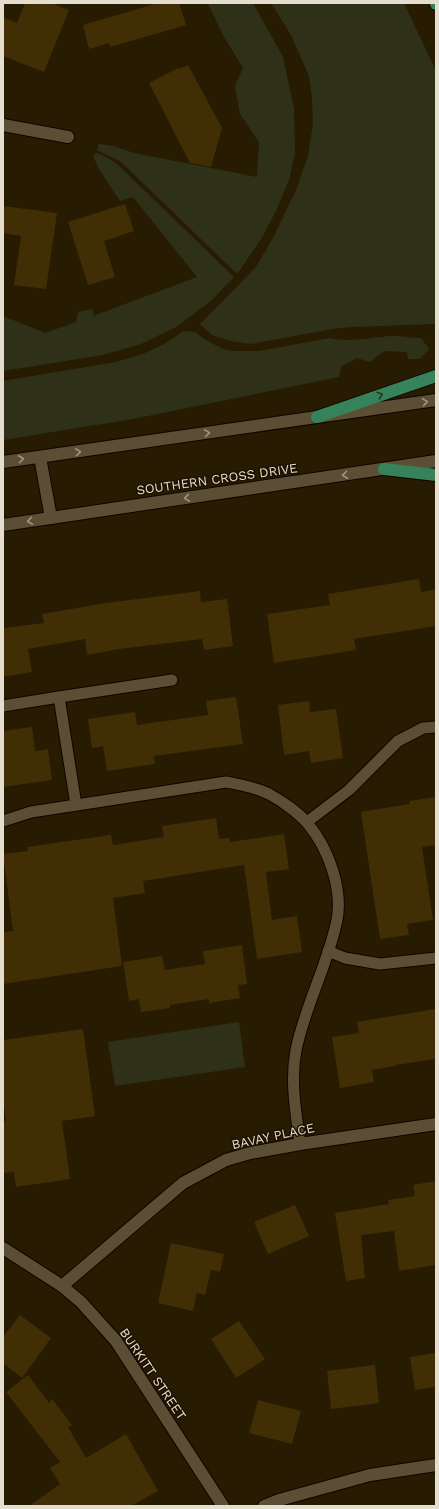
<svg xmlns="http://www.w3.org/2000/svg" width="439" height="1509" font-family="'Work Sans',sans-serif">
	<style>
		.green { fill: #2e3117 }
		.building { fill: #412e04 }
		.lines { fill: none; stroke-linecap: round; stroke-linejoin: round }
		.lane-casing { stroke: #0f0500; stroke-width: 13 }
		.street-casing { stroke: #0f0500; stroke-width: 14 }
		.secondary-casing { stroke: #0f0500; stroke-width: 14 }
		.primary-casing { stroke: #0f0500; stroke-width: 14 }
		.lane { stroke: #5c4e35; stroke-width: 11 }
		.street { stroke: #5c4e35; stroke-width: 12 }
		.secondary { stroke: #5c4e35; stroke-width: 12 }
		.primary { stroke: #36835b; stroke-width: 12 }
		.oneway { stroke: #263920 }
		.oneway2 { stroke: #a09682 }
		.labels { text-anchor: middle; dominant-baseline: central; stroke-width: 3; stroke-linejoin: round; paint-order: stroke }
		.street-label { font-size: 13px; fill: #e5ddce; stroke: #1d1100 }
	</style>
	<rect width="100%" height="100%" fill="#271b02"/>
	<!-- green -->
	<g class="green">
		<polygon points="208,3 253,3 283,57 294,109 295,152 290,177 276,211 263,236 238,273 235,272 120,161 97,150 99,144 113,146 134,153 257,177 259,142 240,114 235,86 243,68 223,35 208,4"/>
		<polygon points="271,3 404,3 436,71 436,322 435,324 352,327 332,329 251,344 230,341 212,335 200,324 256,267 273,238 296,190 308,156 313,124 312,97 309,76 291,35"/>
		<polygon points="96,153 106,157 117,164 234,277 211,301 176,327 141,344 103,355 3,371 3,316 45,333 76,322 78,312 93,309 93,316 197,277 133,197 120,201 99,169 93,156"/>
		<path d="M184,331L195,332L204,339L223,349L235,351H259L330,338C350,343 372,337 392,336C402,336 411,338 421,338L429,349L420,359H408L407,352L384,351L370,362L357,358L341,367L339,377L133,419L3,440V381L116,362L143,354L164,344Z"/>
		<polygon points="239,1022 245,1067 115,1086 108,1042"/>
	</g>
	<!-- building -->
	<g class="building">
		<polygon points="25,3 51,3 69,10 44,72 3,56 3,17 17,23"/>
		<polygon points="158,3 179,3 186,25 110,47 109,43 89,49 83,25"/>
		<polygon points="188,65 222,128 211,167 190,163 149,83 178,68 179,69"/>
		<polygon points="125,204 134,231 104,241 115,277 88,285 68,222"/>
		<polygon points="3,206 57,213 46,289 14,285 21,236 3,233"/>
		<polygon points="419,579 421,592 436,589 436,626 354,639 356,650 274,663 267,614 330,605 328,594"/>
		<polygon points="200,591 201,602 227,599 233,646 204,650 202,639 119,649 87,655 85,639 28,649 32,672 3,677 3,628 44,623 42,614 106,603"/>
		<polygon points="236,697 243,744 154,756 155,764 107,771 103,746 92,748 88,719 135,712 137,725 208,715 206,701"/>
		<polygon points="309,701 310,712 336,709 343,758 311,763 309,751 284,755 278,705"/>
		<polygon points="32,727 35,751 48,749 52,780 3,787 3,731"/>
		<polygon points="436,797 436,845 422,847 433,920 407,924 409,935 380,939 361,812 410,804 409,801"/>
		<polygon points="216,818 219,839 229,838 230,842 284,834 289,869 266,872 272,920 297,916 302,952 257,959 244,865 143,881 145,893 113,898 122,966 3,984 3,932 13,931 3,854 28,851 27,847 111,835 113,845 164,837 162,826"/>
		<polygon points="242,945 247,984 238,985 240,998 209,1003 209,999 170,1005 170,1008 141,1012 139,999 129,1001 123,962 162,956 165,970 205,964 203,951"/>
		<polygon points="436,1009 436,1059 395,1065 395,1066 372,1070 374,1082 340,1088 332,1037 359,1033 357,1022"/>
		<polygon points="83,1029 95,1116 62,1121 70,1179 16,1187 14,1172 3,1173 3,1121 6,1121 3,1099 3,1040"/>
		<polygon points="436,1181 436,1265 399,1271 394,1231 361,1235 365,1278 346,1281 335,1213 389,1204 388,1200 415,1196 413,1185"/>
		<polygon points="295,1205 309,1236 268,1254 254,1222"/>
		<polygon points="171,1243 224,1254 220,1272 211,1270 205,1295 197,1293 193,1311 158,1303"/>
		<polygon points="20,1315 51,1338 22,1378 3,1363 3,1337"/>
		<polygon points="239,1321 265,1359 236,1378 211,1339"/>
		<polygon points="436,1353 436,1387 415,1390 410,1357"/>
		<polygon points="375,1365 379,1403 331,1409 327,1371"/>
		<polygon points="28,1375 49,1403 52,1399 72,1425 68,1427 86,1458 126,1434 158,1491 131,1506 29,1506 60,1484 50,1468 60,1462 6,1392"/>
		<polygon points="258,1400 301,1411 292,1444 249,1433"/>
	</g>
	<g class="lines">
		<!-- lane casing -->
		<g class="lane-casing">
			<g id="lane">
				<polyline points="59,697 172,680"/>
				<polyline points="3,706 59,697 76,805"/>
				<path d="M3,821L31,812L226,782C241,785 255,787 269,794C282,801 299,813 308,824C328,848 343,888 337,920C328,964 305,1006 296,1050C290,1082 296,1112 300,1144"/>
				<polyline points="307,822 349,790 398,741 423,728 436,727"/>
				<polyline points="328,951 345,958 380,964 436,958"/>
			</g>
		</g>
		<!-- street casing -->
		<g class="street-casing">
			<g id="street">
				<polyline points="3,125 68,137"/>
				<polyline points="3,1248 62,1286 81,1302 116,1341 223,1506"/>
				<polyline points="62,1286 183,1183 226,1160 250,1153 300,1144 436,1124"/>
				<polyline points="264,1506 279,1500 370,1475 436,1465"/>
			</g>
		</g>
		<!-- secondary casing -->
		<g class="secondary-casing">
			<g id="secondary">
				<polyline points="40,457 51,518"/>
				<polyline points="3,462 436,400"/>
				<polyline points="3,525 436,461"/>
			</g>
		</g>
		<!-- primary casing -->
		<g class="primary-casing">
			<g id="primary">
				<polyline points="436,3 436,4"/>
				<polyline points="317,417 436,376"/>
				<polyline points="384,469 436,475"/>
			</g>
		</g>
		<!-- lane -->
		<use href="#lane" class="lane"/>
		<!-- street -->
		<use href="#street" class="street"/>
		<!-- secondary -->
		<use href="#secondary" class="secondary"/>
		<!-- primary -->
		<use href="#primary" class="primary"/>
	</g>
	<!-- one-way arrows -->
	<defs><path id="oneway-chevron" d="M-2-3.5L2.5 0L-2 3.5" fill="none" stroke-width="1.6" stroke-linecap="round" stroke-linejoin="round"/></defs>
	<use class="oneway" href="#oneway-chevron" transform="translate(380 395) rotate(-19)"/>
	<g class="oneway2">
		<use href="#oneway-chevron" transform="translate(425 402) rotate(-8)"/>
		<use href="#oneway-chevron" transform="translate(207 433) rotate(-8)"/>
		<use href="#oneway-chevron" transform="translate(78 452) rotate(-8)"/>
		<use href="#oneway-chevron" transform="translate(21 459) rotate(-7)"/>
		<use href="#oneway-chevron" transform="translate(345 475) rotate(172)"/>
		<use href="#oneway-chevron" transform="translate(187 498) rotate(172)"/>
		<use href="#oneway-chevron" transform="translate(30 521) rotate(172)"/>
	</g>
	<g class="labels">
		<!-- street labels -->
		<g class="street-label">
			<text transform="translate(217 479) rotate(-8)">SOUTHERN CROSS DRIVE</text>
			<text transform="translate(273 1136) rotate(-12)">BAVAY PLACE</text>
			<text transform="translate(153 1374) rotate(56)">BURKITT STREET</text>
		</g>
	</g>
	<!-- border -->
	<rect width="439" height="1509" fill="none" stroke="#e5ddce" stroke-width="8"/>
</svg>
